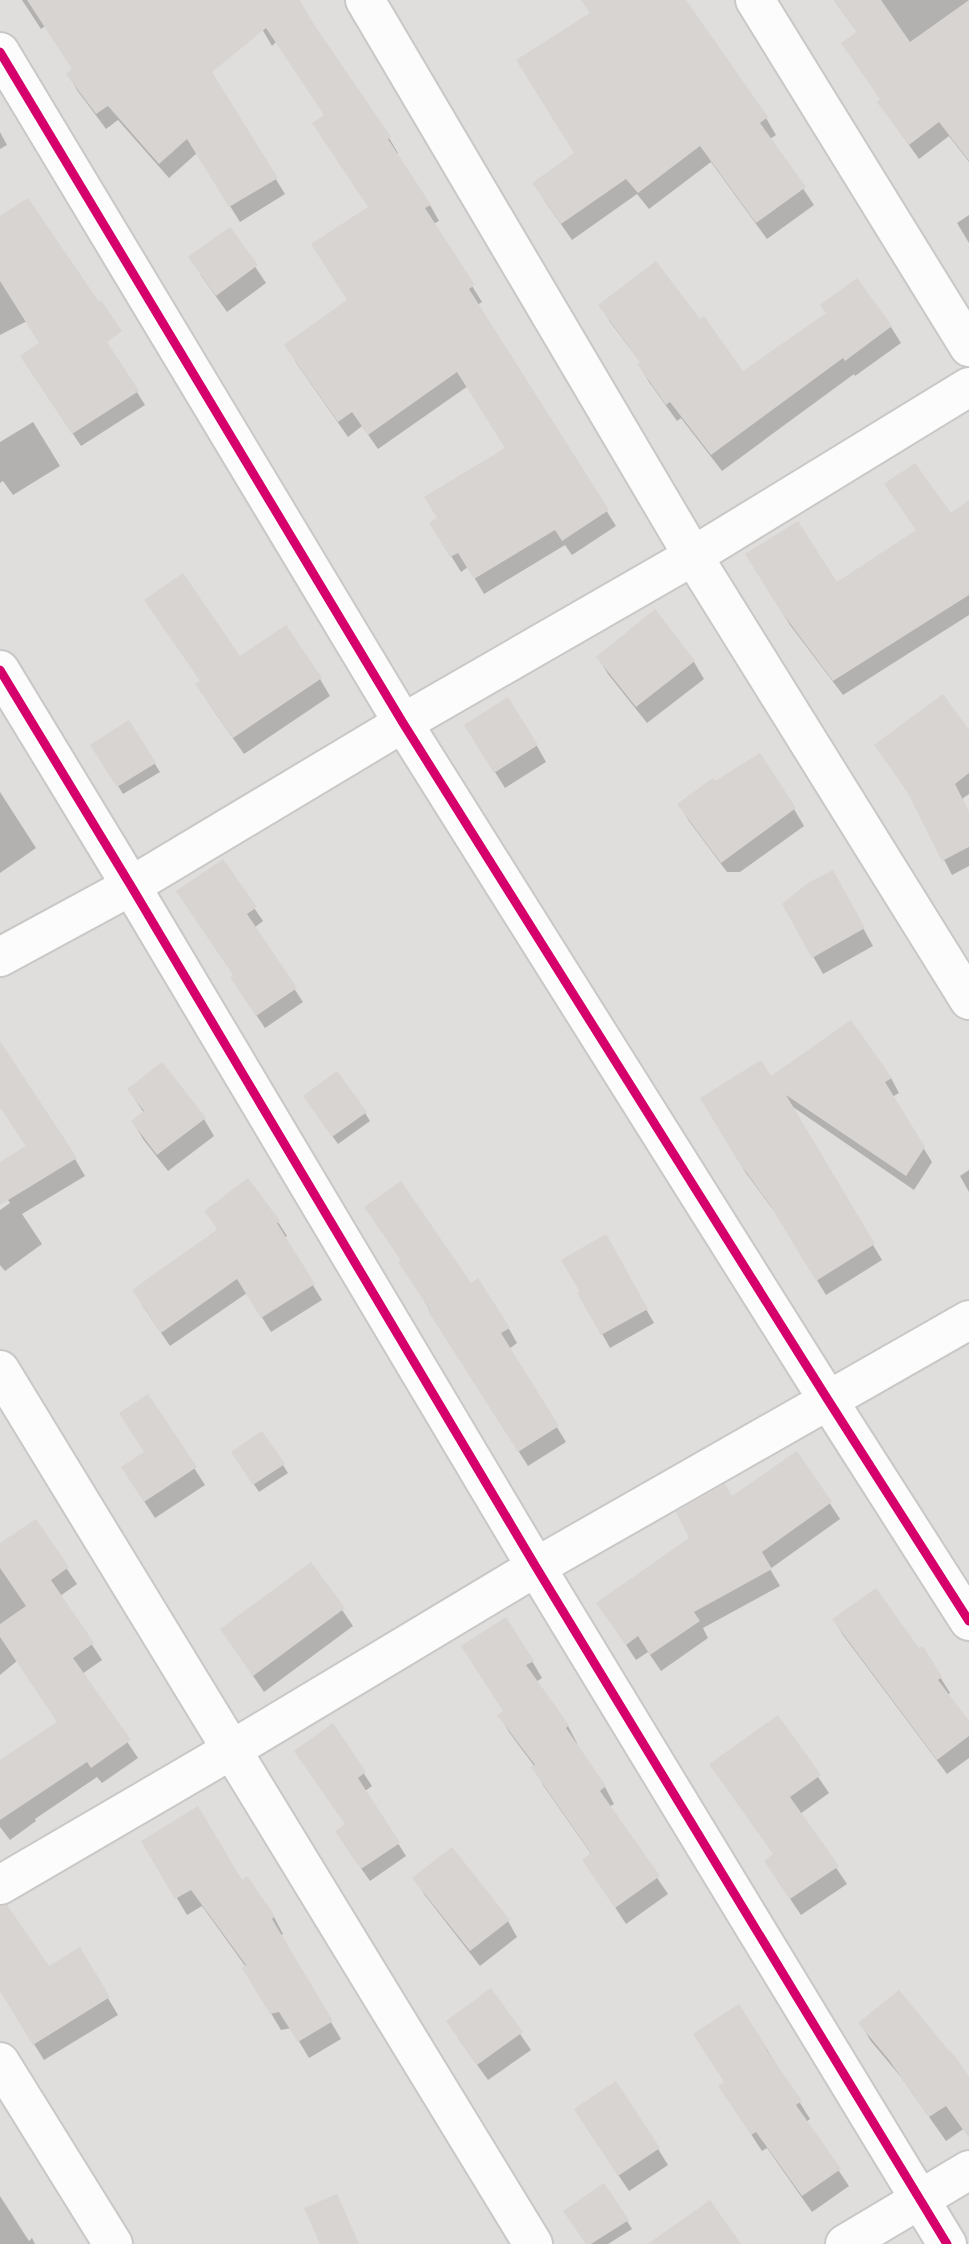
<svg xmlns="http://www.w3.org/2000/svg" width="969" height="2244" font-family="'DM Sans',sans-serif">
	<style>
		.residential { fill: #dfdedc }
		.shadow { fill: #0003 }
		.building { fill: #d7d4d2 }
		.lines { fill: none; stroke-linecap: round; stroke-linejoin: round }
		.minor-casing { stroke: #c9c8c7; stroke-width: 42 }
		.minor { stroke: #fdfcfc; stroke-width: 38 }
		.cycleway-casing { stroke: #fff; stroke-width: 13 }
		.cycleway { stroke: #d6006c; stroke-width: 9 }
	</style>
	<rect width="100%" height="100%" fill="#f0eeeb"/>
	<!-- residential -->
	<rect class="residential" x="0" y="0" width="969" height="2244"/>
	<!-- shadow -->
	<g class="shadow">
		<polygon points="22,0 164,0 285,194 240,222 197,153 169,178 118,120 106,129 77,90 68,74 74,71 45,26 41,29"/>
		<polygon points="245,0 297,0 389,138 398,153 397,154 430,205 439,221 433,224 482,302 477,305 616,526 572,555 565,545 484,594 468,567 461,572 440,538 439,519 507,449 468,386 378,449 362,426 348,437 295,361 349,301 369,208 326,117 276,42 272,46"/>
		<polygon points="582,0 683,0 766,118 776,135 770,139 814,205 767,239 711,162 649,209 637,194 572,240 544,200 575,154 591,14"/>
		<polygon points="834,0 969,0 969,162 949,136 919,159 879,103 882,101 858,33"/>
		<polygon points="0,132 7,145 0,149"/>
		<polygon points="969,215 969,243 957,223"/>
		<polygon points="0,219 87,290 0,335"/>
		<polygon points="230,229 266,283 227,312 200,274"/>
		<polygon points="600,305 699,322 743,374 891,327 901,343 855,376 854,374 722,471 681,418 677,421 649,382 639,365 641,363 610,322"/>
		<polygon points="37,380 137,392 145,405 81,446"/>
		<polygon points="33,422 60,466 13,495 3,481 0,483 0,442"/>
		<polygon points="969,502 969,615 843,695 790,625 756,570 836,584"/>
		<polygon points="655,612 694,662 704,679 647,723 608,674 598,657"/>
		<polygon points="239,659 320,679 330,696 244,754 207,701"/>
		<polygon points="129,723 160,772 123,794 93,745"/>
		<polygon points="969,733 969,794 962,799 969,814 969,866 952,875 912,798 876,746"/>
		<polygon points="476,742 537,746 546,762 505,788"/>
		<polygon points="0,792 36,848 0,873"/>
		<polygon points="679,804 794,809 804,826 740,872 727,872 689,821"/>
		<polygon points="222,861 263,921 254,928 303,1002 265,1028 240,991 235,976"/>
		<polygon points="832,872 873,946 823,974 784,905"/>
		<polygon points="771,1078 891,1078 899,1093 892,1097 932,1162 914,1190 790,1105 882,1260 826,1295 780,1219 746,1173 702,1098"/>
		<polygon points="0,1083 75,1159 85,1176 22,1214 42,1244 5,1271 0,1265 0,1210 10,1203 0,1188 0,1164 27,1147 0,1106"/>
		<polygon points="129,1090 204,1119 214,1136 168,1171 143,1139 133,1122 144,1113"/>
		<polygon points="310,1105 365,1113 370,1121 338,1144"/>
		<polygon points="969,1170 969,1192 960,1176"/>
		<polygon points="366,1208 470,1285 509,1329 517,1343 509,1349 566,1442 528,1466 439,1327 402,1261"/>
		<polygon points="206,1211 278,1222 287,1236 284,1238 322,1300 271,1332 247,1293 170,1346 142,1305 219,1231"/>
		<polygon points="605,1237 654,1323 610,1348 580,1294"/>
		<polygon points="148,1396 205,1485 155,1518 133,1484 145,1453"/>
		<polygon points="797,1453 840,1519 770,1569 780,1586 703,1628 708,1638 661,1671 648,1652 636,1660 599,1604 691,1539 731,1498"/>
		<polygon points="238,1460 283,1465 288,1473 259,1492"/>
		<polygon points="35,1521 77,1584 60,1596 102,1660 82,1674 138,1758 102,1783 97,1777 35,1819 36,1821 10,1840 0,1827 0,1762 59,1723 17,1661 0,1675 0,1545"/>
		<polygon points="311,1564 353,1626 264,1692 222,1630"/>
		<polygon points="834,1620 919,1650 922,1648 950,1693 947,1695 969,1724 969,1758 947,1774 843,1635"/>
		<polygon points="532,1661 542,1678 536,1682 568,1726 577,1743 575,1745 605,1787 614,1804 609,1807 668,1894 626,1924 584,1860 592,1855 543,1785 535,1767 509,1732 499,1715 504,1711 473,1663"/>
		<polygon points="777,1717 829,1793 800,1814 847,1884 801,1915 776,1878 774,1856"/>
		<polygon points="332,1726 372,1786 365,1791 406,1856 370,1881 344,1844 346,1825"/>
		<polygon points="143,1841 274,1917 283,1934 280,1936 341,2039 309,2058 291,2028 281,2030 244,1968 246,1967 202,1906 187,1915"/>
		<polygon points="415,1878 508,1921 517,1937 480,1966 424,1894"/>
		<polygon points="0,1921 48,1969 79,1950 118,2015 44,2060 14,2012 0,1982"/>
		<polygon points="490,1990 531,2050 488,2080 458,2038"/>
		<polygon points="861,2023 969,2079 969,2125 946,2141 901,2077 870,2040"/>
		<polygon points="766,2048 810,2119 806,2122 849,2186 812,2212 767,2148 762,2151 720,2087"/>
		<polygon points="586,2127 658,2149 668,2165 629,2191"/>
		<polygon points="0,2196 29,2241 32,2238 35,2244 0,2244"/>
		<polygon points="627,2221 632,2229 608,2244 587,2244"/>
	</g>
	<!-- building -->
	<g class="building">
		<polygon points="27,0 301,0 300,1 313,23 391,137 388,139 431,205 425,208 475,285 469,289 609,510 562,541 555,530 474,579 458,553 450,557 429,523 437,518 424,497 505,448 457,372 368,435 352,412 338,422 284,345 347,300 311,244 368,207 312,123 324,115 266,28 212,72 278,178 229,207 187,139 159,164 108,106 96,114 66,74 72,69"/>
		<polygon points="581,0 686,0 768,117 760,123 806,187 756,223 700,146 638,193 626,179 561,224 532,183 574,153 516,60 590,13"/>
		<polygon points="834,0 881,0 910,42 969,0 969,161 939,122 909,145 877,102 880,99 841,43 857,32"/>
		<polygon points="28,198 99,302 101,300 122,331 107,342 139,391 72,434 20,356 39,343 0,281 0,216"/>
		<polygon points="230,227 258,265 216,296 188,257"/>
		<polygon points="656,261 700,319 704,316 743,371 826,313 820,305 857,278 892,326 845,361 843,358 711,455 670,402 666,405 637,364 640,362 598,305"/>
		<polygon points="915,463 951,513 969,500 969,595 833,681 780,610 745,554 798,521 837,582 916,530 884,484"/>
		<polygon points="183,573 240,656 286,625 322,678 233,738 195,684 200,681 144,600"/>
		<polygon points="655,609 695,661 636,707 596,657"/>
		<polygon points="943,694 969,730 969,773 955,784 969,812 969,847 942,861 905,788 874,745"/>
		<polygon points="508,697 538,745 494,773 464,725"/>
		<polygon points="129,720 156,763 117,787 90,745"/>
		<polygon points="760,753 796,808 721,863 677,804 713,778 715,781"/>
		<polygon points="223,859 257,907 247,914 297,988 256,1016 230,977 233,975 176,891"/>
		<polygon points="833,870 865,928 812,958 782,904 808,883"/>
		<polygon points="851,1020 892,1078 885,1082 925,1147 906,1176 786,1095 875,1244 816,1281 770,1205 736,1158 700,1098 761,1060 771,1076"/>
		<polygon points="0,1041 77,1158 0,1205 0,1162 26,1146 0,1107"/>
		<polygon points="162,1062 206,1118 157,1155 131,1121 144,1111 127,1089"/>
		<polygon points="337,1071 367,1112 332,1137 303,1096"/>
		<polygon points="248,1178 280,1221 277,1223 315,1284 261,1318 237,1279 161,1333 132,1290 218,1229 204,1211"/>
		<polygon points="401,1181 471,1283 478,1278 510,1328 501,1333 559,1426 518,1452 428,1311 430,1310 398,1262 401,1260 364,1207"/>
		<polygon points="606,1234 648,1309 601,1335 577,1293 580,1292 561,1260"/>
		<polygon points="148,1394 197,1467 144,1502 121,1467 144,1452 119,1413"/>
		<polygon points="262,1431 285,1464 253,1485 231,1452"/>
		<polygon points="797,1451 832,1502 762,1552 772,1569 694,1612 700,1621 650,1655 638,1636 626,1645 596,1603 689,1538 676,1512 725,1484 732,1496"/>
		<polygon points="36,1519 69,1567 51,1580 94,1643 73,1658 131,1740 91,1768 87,1762 0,1820 0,1760 57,1722 0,1637 0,1624 26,1606 0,1568 0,1543"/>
		<polygon points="311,1562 345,1608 253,1676 220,1629"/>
		<polygon points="876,1588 919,1648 923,1646 942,1677 938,1680 969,1721 969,1736 937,1760 832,1619"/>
		<polygon points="506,1617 534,1661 526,1665 569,1725 566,1728 606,1786 600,1791 660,1876 615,1908 582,1860 591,1853 531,1767 535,1765 497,1715 503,1711 461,1646"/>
		<polygon points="778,1715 821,1775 790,1797 839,1866 790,1899 764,1861 773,1854 709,1764"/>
		<polygon points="333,1723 366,1772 358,1778 400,1843 361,1869 335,1831 345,1824 294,1751"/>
		<polygon points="198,1806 242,1880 247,1876 275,1916 272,1919 333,2021 298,2042 279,2012 270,2014 242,1968 246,1965 191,1890 175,1899 141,1841"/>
		<polygon points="452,1847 510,1920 470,1951 412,1878"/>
		<polygon points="7,1905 49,1966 80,1947 110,1997 33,2045 0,1991 0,1907"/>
		<polygon points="491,1988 523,2032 477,2065 446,2021"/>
		<polygon points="899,1990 950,2052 951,2051 969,2076 969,2138 946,2106 929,2117 889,2060 858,2023"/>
		<polygon points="739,2004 767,2048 766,2049 802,2101 796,2105 841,2169 802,2196 756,2132 751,2135 718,2086 724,2082 693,2034"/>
		<polygon points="616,2081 660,2148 618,2176 574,2109"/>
		<polygon points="604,2183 629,2220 591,2244 586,2244 563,2211"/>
		<polygon points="337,2194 359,2244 320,2244 304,2208"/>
		<polygon points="710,2200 741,2244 648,2244"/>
	</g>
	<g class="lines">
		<!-- minor casing -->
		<g class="minor-casing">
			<g id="minor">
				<polyline points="365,0 693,556 969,1000"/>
				<polyline points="755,0 969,347"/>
				<polyline points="0,52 403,723 828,1400 969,1621"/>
				<polyline points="0,670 131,886 536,1567 947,2244"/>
				<polyline points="0,957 131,886 403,723 693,556 969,387"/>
				<polyline points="0,1370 533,2244"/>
				<polyline points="0,1885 233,1749 536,1567 969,1320"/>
				<polyline points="0,2062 113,2244"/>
				<polyline points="845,2244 969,2170"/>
			</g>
		</g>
		<!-- minor -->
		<use href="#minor" class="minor"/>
		<!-- cycleway casing -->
		<g class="cycleway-casing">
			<g id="cycleway">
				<polyline points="0,52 403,723 828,1400 969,1621"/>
				<polyline points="0,670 131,886 536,1567 947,2244"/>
			</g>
		</g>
		<!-- cycleway -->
		<use href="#cycleway" class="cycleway"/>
	</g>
</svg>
